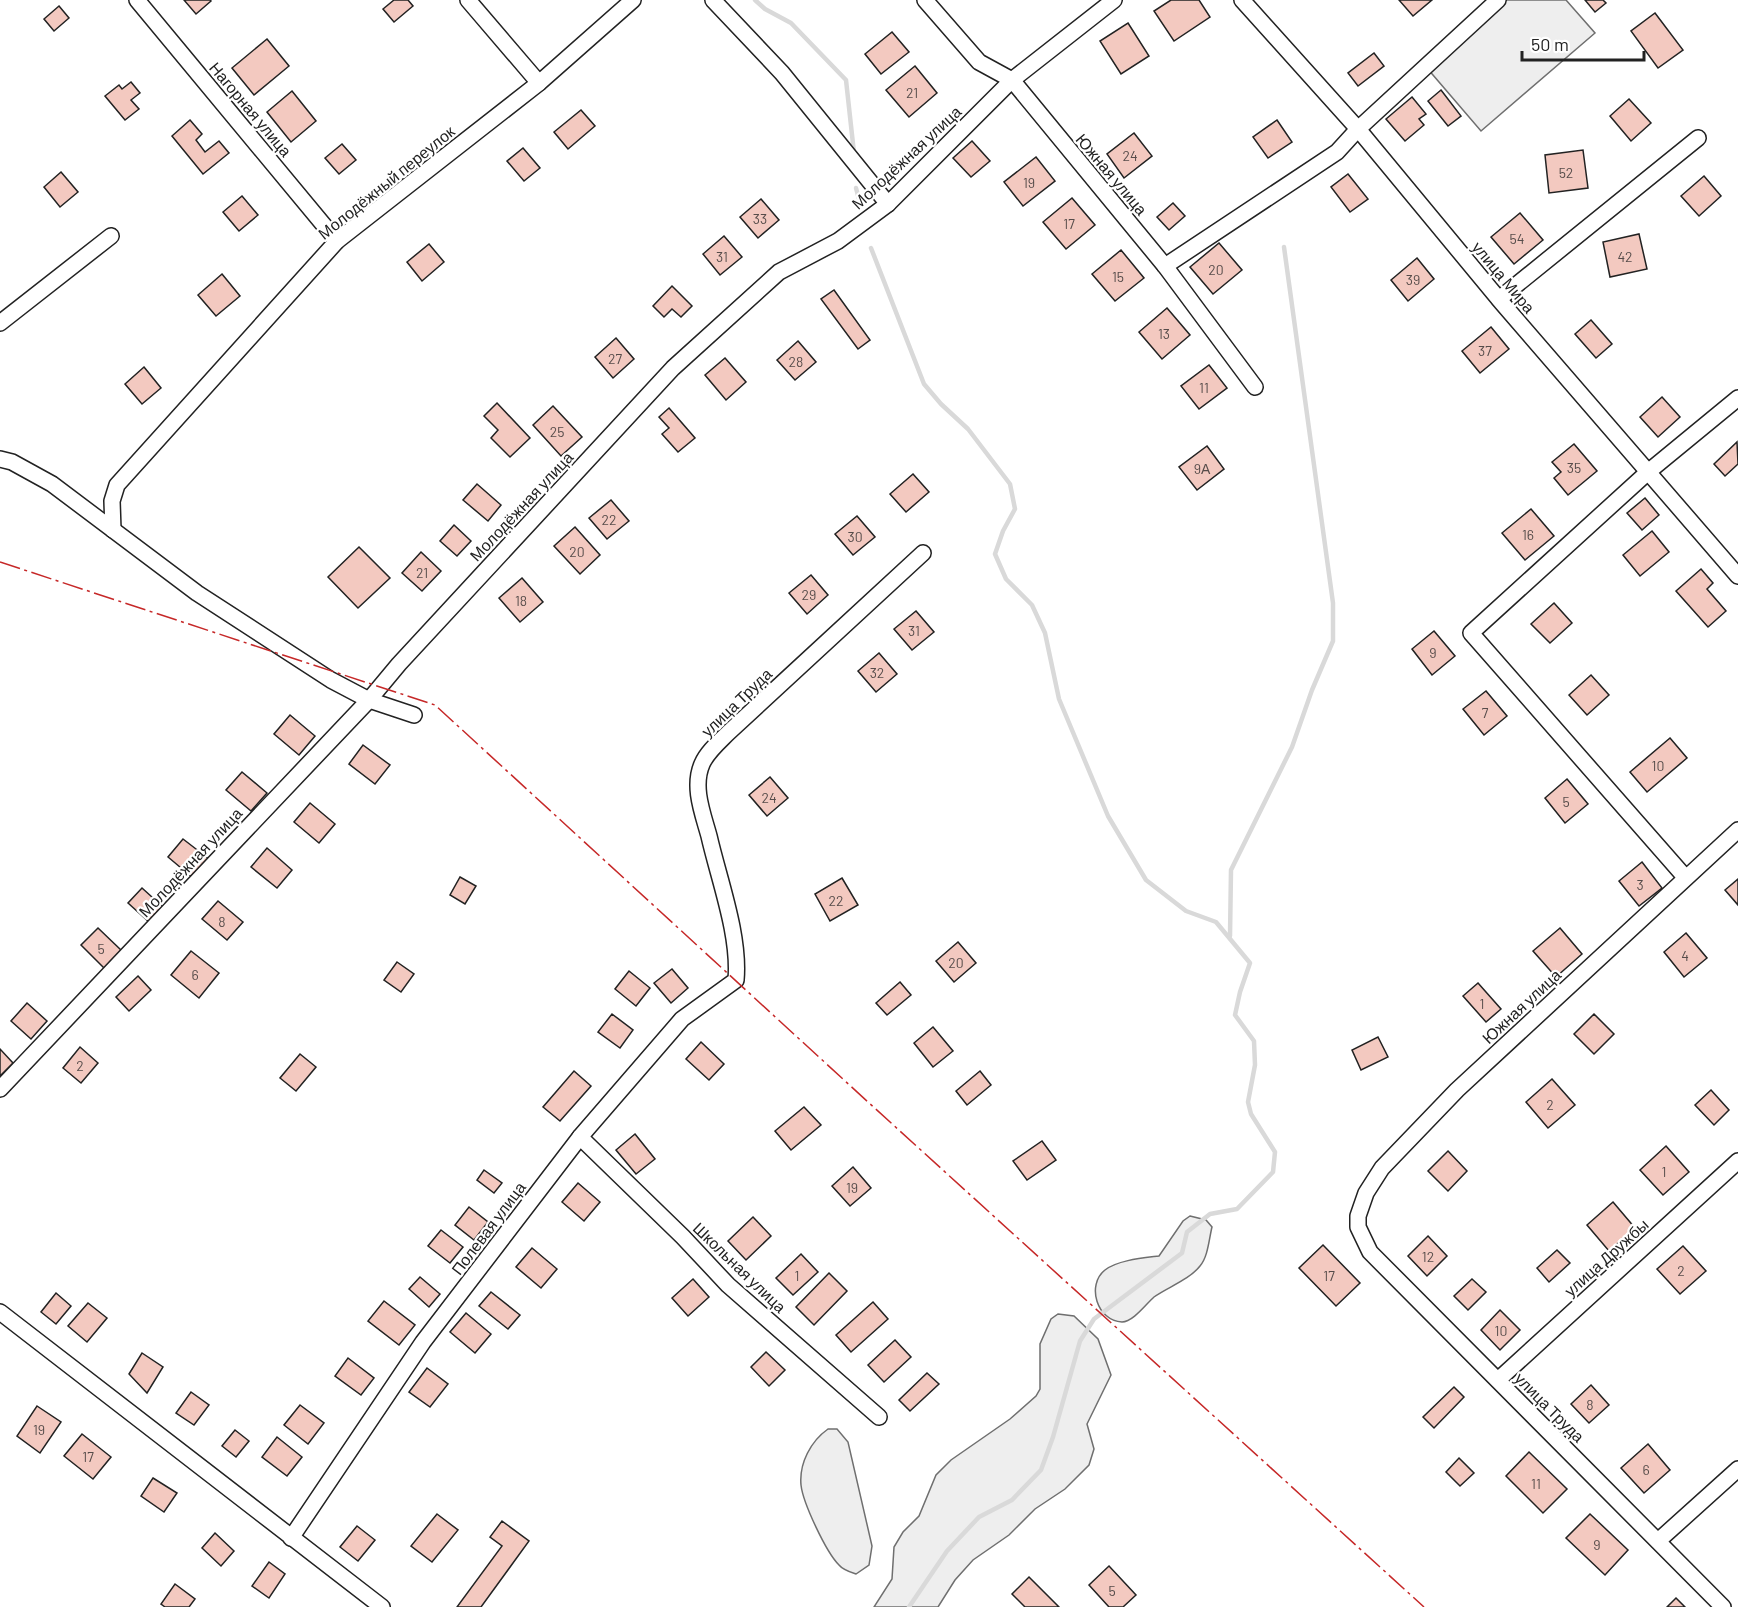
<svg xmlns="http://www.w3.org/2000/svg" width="1738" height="1607" font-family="Barlow,sans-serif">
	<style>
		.green { fill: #eee; stroke: #6f6f6f; stroke-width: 1.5 }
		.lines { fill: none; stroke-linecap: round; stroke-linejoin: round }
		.stream { stroke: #d9d9d9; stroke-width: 4.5 }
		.building { fill: #f3c9c0; stroke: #222; stroke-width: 1.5 }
		.minor-casing { stroke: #222; stroke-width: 18 }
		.minor { stroke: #fff; stroke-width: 15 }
		.power { stroke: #c62828; stroke-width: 1.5; stroke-dasharray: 21 4.5 3 4.5; stroke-linecap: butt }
		.labels { text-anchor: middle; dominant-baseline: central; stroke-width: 4.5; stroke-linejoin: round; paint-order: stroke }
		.number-label { font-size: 14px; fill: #564c4a }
		.street-label { font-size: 16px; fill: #222; stroke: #fff }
	</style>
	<rect width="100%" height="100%" fill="#fff"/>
	<!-- green -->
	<g class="green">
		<polygon points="1506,0 1566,0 1595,33 1481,131 1427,68"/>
		<path d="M1190,1216L1206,1220L1212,1227C1209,1239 1208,1257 1200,1266C1189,1280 1168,1287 1154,1297C1146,1304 1133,1322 1122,1322C1097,1321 1086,1285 1105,1270C1118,1260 1143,1258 1159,1256L1183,1221Z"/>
		<polygon points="1058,1314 1074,1316 1098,1339 1111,1375 1087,1424 1094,1449 1089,1465 1065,1489 1035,1509 1009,1535 973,1560 955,1580 938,1607 874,1607 892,1579 894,1547 903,1532 919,1516 936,1475 951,1460 1010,1419 1036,1396 1040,1389 1040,1344 1051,1319"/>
		<path d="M828,1429H837L848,1442L872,1546L869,1565L856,1574C850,1572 843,1570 839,1565C826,1552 803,1503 801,1485C799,1463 811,1441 828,1429Z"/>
	</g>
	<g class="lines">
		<!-- stream -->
		<g class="stream">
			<polyline points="755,0 765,9 791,23 846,80 854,153"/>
			<polyline points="856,188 860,203"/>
			<polyline points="871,248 924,384 941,404 968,429 1010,484 1015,509 1003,531 995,554 1006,579 1032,605 1045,633 1059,699 1108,816 1146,880 1186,911 1216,922 1250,963 1240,992 1235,1015 1254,1041 1255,1065 1248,1102 1251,1114 1275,1152 1273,1172 1237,1209 1210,1214 1187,1232 1182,1253 1094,1319 1080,1341 1053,1437 1041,1470 1012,1500 979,1517 947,1551 909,1607"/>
			<polyline points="1230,936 1231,870 1292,747 1312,690 1333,641 1333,603 1284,247"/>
		</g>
	</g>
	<!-- building -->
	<g class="building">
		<polygon points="184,0 210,0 211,1 196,14"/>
		<polygon points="394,0 408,0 413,6 394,22 383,9"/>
		<polygon points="1171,0 1199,0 1210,17 1174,41 1154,11"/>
		<polygon points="1399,0 1432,0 1413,16"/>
		<polygon points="1585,0 1603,0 1606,3 1595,12"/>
		<polygon points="59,6 69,18 54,31 44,19"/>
		<polygon points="1655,13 1683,50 1658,68 1631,31"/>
		<polygon points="1128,23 1149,56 1121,74 1100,41"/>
		<polygon points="892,32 909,52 881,74 865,54"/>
		<polygon points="267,39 289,66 254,95 232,68"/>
		<polygon points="1374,53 1384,66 1358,86 1348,73"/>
		<polygon points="915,66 937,93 909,117 886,90"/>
		<polygon points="131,82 140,93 131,100 139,109 125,120 105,96 119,85 122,89"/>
		<polygon points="1441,90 1461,116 1448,126 1428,101"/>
		<polygon points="292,91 316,121 291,142 267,112"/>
		<polygon points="1412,97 1426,114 1419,119 1424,125 1405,141 1386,119"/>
		<polygon points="1629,99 1651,123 1631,141 1610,116"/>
		<polygon points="581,110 595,126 568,149 554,132"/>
		<polygon points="190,120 202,134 196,140 205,152 219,141 229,153 203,174 172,136"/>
		<polygon points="1277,120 1292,142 1268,158 1253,137"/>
		<polygon points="1134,133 1152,156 1124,178 1107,154"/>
		<polygon points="972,141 990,161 971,177 953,158"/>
		<polygon points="342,144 356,160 339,174 325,158"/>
		<polygon points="523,148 540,168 524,181 507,161"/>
		<polygon points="1583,150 1588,188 1549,193 1545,155"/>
		<polygon points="1036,157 1055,181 1023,206 1004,182"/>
		<polygon points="61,172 78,192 60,207 44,187"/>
		<polygon points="1348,174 1368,199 1350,212 1331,187"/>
		<polygon points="1704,176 1721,196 1699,216 1681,196"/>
		<polygon points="242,196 258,215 239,231 223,212"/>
		<polygon points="1072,198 1095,225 1066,249 1043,222"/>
		<polygon points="761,199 779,220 758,238 740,217"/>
		<polygon points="1173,203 1185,216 1169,230 1157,217"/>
		<polygon points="1520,213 1543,240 1514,264 1491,237"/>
		<polygon points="1639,234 1647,269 1610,277 1603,242"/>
		<polygon points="724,236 742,257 720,275 703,254"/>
		<polygon points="1219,243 1242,270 1213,294 1190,267"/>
		<polygon points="429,244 444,262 422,281 407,262"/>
		<polygon points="1121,250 1144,278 1115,301 1092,274"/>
		<polygon points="1417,258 1434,279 1408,301 1391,280"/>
		<polygon points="222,274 240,296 216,316 198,295"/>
		<polygon points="672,286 692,306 681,317 672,309 664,317 653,306"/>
		<polygon points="834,290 870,340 858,349 821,299"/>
		<polygon points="1167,308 1190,335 1162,359 1139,332"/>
		<polygon points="1591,320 1612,344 1596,358 1575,334"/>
		<polygon points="1491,327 1509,349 1480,373 1462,351"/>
		<polygon points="616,338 634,359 613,378 595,357"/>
		<polygon points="798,341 816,362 795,380 777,360"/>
		<polygon points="725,358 746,382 726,400 705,375"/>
		<polygon points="1209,365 1227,388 1199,409 1181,386"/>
		<polygon points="144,367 161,388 142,404 125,384"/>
		<polygon points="1662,397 1680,417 1658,437 1640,417"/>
		<polygon points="497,403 530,438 510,457 491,438 498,430 484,416"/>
		<polygon points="553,406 582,437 561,456 533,425"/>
		<polygon points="669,408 695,438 678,452 662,434 669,428 659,417"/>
		<polygon points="1737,442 1738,464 1725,476 1714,464"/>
		<polygon points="1574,444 1597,471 1568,495 1554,478 1561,472 1552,462"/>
		<polygon points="1207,446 1224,469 1197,490 1179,467"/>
		<polygon points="913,474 929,492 906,512 890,494"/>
		<polygon points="477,484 501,505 488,521 463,500"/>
		<polygon points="1645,498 1659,515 1642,530 1627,513"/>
		<polygon points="611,500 629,521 607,539 589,518"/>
		<polygon points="1531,509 1554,536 1525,560 1502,533"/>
		<polygon points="857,516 875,537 853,555 835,534"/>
		<polygon points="454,525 471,541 457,556 440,541"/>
		<polygon points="575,527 600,555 580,574 554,546"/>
		<polygon points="1652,531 1669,552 1640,576 1623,555"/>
		<polygon points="359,547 390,578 358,608 328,577"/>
		<polygon points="421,552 441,571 422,591 402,573"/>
		<polygon points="1701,569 1713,583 1707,589 1726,611 1708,627 1676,591"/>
		<polygon points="811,575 828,595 807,614 789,593"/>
		<polygon points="522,578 543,602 520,622 499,598"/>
		<polygon points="1554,603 1572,623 1550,643 1531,624"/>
		<polygon points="916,611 934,632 912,650 894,629"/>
		<polygon points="1434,631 1455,656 1432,675 1412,649"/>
		<polygon points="879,653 897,674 876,692 858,671"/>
		<polygon points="1591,675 1609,695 1587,715 1569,695"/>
		<polygon points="1486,691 1507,716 1484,735 1463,709"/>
		<polygon points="290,715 315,736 299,755 274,734"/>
		<polygon points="1670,738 1687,758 1647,792 1630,772"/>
		<polygon points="363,745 390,765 375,784 349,764"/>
		<polygon points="242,772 267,793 251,811 226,790"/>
		<polygon points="770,777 788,798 767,816 749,795"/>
		<polygon points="1567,779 1588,804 1565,823 1545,798"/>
		<polygon points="310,803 335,824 319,843 294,822"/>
		<polygon points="183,839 209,859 193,878 168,857"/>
		<polygon points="267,848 292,870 277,888 251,867"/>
		<polygon points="1642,862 1662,888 1639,906 1619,881"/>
		<polygon points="460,877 476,886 465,904 450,895"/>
		<polygon points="842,878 858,905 830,921 815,894"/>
		<polygon points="1738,879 1738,905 1725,890"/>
		<polygon points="142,888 163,907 149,922 128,903"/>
		<polygon points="218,901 243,922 227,940 202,919"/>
		<polygon points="98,928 122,951 104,968 81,945"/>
		<polygon points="1560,928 1582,954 1556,977 1533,951"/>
		<polygon points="1686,933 1707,958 1684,977 1664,952"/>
		<polygon points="958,942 976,963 954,982 936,961"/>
		<polygon points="191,951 219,973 199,998 171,975"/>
		<polygon points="397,962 414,974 401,992 384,980"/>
		<polygon points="672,969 688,988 671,1003 654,983"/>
		<polygon points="629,971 650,988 636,1006 615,989"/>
		<polygon points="138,976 151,990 129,1011 116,997"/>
		<polygon points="900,982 911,995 887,1015 876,1003"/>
		<polygon points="1478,983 1501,1009 1486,1022 1463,996"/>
		<polygon points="27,1003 47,1021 31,1039 11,1021"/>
		<polygon points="612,1014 633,1030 620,1048 598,1032"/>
		<polygon points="1594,1014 1614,1034 1594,1054 1574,1034"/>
		<polygon points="933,1027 953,1051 933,1067 914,1043"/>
		<polygon points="1378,1037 1388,1057 1361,1070 1352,1050"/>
		<polygon points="701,1042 724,1064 709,1080 686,1059"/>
		<polygon points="80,1047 98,1063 81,1083 63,1068"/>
		<polygon points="0,1049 13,1063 0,1076"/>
		<polygon points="300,1054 316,1067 296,1091 280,1078"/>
		<polygon points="574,1071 591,1086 560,1121 543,1107"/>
		<polygon points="980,1071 991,1085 967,1105 956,1091"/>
		<polygon points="1552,1079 1575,1105 1548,1128 1526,1102"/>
		<polygon points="1711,1090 1729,1110 1714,1125 1695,1105"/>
		<polygon points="804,1107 821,1125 791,1150 775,1131"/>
		<polygon points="635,1134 655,1159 636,1174 616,1150"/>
		<polygon points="1042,1141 1056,1160 1027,1180 1013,1161"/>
		<polygon points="1666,1146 1689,1172 1663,1195 1640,1170"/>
		<polygon points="1448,1151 1467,1171 1448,1191 1428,1171"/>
		<polygon points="853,1167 871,1188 850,1206 832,1186"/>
		<polygon points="484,1170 502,1183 494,1193 477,1180"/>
		<polygon points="578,1183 600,1202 584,1221 562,1202"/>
		<polygon points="1613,1202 1635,1228 1609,1251 1587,1225"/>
		<polygon points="469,1207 488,1222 474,1240 455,1225"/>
		<polygon points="753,1217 771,1236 746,1260 728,1241"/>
		<polygon points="441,1230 463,1247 450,1263 428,1246"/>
		<polygon points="1428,1236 1447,1256 1427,1276 1408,1256"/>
		<polygon points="1323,1245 1360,1283 1336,1306 1299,1268"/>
		<polygon points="1683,1246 1706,1271 1680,1294 1657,1269"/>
		<polygon points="532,1248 557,1269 541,1288 516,1267"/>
		<polygon points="1557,1250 1570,1263 1549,1282 1537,1268"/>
		<polygon points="801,1254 818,1272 793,1295 776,1278"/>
		<polygon points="829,1273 847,1291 814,1325 796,1307"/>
		<polygon points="420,1277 440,1294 429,1307 409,1289"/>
		<polygon points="693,1279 709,1297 688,1316 672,1298"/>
		<polygon points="1472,1279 1486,1292 1468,1310 1454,1296"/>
		<polygon points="491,1292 520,1315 508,1329 479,1306"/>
		<polygon points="56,1293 71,1306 56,1324 41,1312"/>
		<polygon points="384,1301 415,1325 399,1345 368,1321"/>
		<polygon points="873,1302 888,1319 851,1352 836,1335"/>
		<polygon points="88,1303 107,1318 87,1342 68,1326"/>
		<polygon points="1500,1310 1520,1330 1500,1350 1481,1330"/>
		<polygon points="466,1313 491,1334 475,1353 450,1332"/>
		<polygon points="895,1340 911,1357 884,1382 868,1365"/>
		<polygon points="766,1352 785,1370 769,1386 751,1367"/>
		<polygon points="142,1353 163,1367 147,1393 129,1374"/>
		<polygon points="348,1358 374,1378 361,1395 335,1376"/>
		<polygon points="427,1368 448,1384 430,1407 409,1392"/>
		<polygon points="927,1373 939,1384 910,1411 899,1400"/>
		<polygon points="1591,1385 1609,1405 1589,1423 1571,1404"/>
		<polygon points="1454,1387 1464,1397 1434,1428 1423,1417"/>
		<polygon points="191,1392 209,1405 194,1425 176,1413"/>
		<polygon points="300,1405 324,1423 308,1444 284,1425"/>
		<polygon points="37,1406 61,1422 40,1453 17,1436"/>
		<polygon points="235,1430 249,1441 236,1457 222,1446"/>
		<polygon points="82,1434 111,1457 93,1479 64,1456"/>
		<polygon points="277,1437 302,1457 287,1476 262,1457"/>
		<polygon points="1648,1444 1670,1470 1644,1493 1621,1468"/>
		<polygon points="1529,1452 1567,1489 1543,1513 1506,1476"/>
		<polygon points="1459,1458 1474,1473 1460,1486 1446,1472"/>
		<polygon points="153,1478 177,1493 164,1512 141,1496"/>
		<polygon points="437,1514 458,1530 432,1562 411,1546"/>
		<polygon points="1590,1514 1628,1550 1605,1575 1566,1538"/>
		<polygon points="502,1521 529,1541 481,1607 457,1607 502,1546 490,1537"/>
		<polygon points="357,1526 375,1540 358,1561 340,1547"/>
		<polygon points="215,1533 234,1551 221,1566 202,1548"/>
		<polygon points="269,1562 285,1574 269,1598 252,1586"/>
		<polygon points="1109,1566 1136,1595 1123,1607 1109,1607 1089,1585"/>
		<polygon points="1029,1577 1059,1607 1025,1607 1012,1594"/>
		<polygon points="175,1584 195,1599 189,1607 165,1607 161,1604"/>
		<polygon points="1676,1598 1685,1607 1667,1607"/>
	</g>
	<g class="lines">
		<!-- minor casing -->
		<g class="minor-casing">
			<g id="minor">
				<polyline points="137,0 337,241"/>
				<polyline points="468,0 539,83"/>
				<polyline points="713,0 782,73 888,204"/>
				<polyline points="925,0 979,62 1012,80 1165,266 1255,387"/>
				<polyline points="1242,0 1358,129 1502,303 1738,576"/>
				<polyline points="1165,266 1337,152 1358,129 1498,0"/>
				<polyline points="1499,299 1698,138"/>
				<polyline points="0,323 111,236"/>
				<polyline points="0,459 12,462 52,484 197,593 331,680 369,700 414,715"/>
				<polyline points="113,530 112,501 117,485 337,241 539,83 633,0"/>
				<polyline points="1685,877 1471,633 1648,472 1738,398"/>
				<polyline points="0,1089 369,700 399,664 673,368 779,272 838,241 888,204 1012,80 1114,0"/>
				<polyline points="580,1137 683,1237 728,1285 879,1417"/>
				<polyline points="0,1312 382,1607"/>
				<polyline points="1498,1380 1738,1161"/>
				<path d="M291,1538L423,1342L580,1137L682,1019L736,980C740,935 719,880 709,836C703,814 692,787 702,764C707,752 719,742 728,733L923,553"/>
				<polyline points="1658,1541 1738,1469"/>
				<polyline points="1723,1607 1370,1252 1358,1227 1358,1216 1366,1193 1382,1168 1457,1090 1738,830"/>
			</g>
		</g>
		<!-- minor -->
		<use href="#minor" class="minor"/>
		<!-- power -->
		<polyline class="power" points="0,562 435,705 868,1102 1424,1607"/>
	</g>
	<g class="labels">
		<!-- number labels -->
		<g class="number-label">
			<text x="912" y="92">21</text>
			<text x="1130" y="155">24</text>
			<text x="1566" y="172">52</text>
			<text x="1029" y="182">19</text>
			<text x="760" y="218">33</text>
			<text x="1069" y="223">17</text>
			<text x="1517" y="238">54</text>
			<text x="722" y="256">31</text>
			<text x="1625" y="256">42</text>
			<text x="1216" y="269">20</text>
			<text x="1118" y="276">15</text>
			<text x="1413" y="279">39</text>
			<text x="1164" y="333">13</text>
			<text x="1485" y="350">37</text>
			<text x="615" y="358">27</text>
			<text x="796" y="361">28</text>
			<text x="1204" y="387">11</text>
			<text x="557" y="431">25</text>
			<text x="1574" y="467">35</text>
			<text x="1202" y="468">9А</text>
			<text x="609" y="519">22</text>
			<text x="1528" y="534">16</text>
			<text x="855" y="536">30</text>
			<text x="577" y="551">20</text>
			<text x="422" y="572">21</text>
			<text x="809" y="594">29</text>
			<text x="521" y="600">18</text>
			<text x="914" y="630">31</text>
			<text x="1433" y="652">9</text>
			<text x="877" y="672">32</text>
			<text x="1485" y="712">7</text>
			<text x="1658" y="765">10</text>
			<text x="769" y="797">24</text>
			<text x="1566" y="801">5</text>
			<text x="1640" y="884">3</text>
			<text x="836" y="900">22</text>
			<text x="222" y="921">8</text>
			<text x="101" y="948">5</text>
			<text x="1685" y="955">4</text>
			<text x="956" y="962">20</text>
			<text x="195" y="974">6</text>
			<text x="1482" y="1003">1</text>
			<text x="80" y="1065">2</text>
			<text x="1550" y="1104">2</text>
			<text x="1664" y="1171">1</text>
			<text x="852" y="1187">19</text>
			<text x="1428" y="1256">12</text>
			<text x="1681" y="1270">2</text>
			<text x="797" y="1275">1</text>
			<text x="1329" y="1275">17</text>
			<text x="1501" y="1330">10</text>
			<text x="1590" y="1404">8</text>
			<text x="39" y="1429">19</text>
			<text x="88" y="1456">17</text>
			<text x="1646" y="1469">6</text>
			<text x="1536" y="1483">11</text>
			<text x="1597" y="1544">9</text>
			<text x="1112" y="1590">5</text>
		</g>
		<!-- street labels -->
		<g class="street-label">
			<text transform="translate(251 109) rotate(50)">Нагорная улица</text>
			<text transform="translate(906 157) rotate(-43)">Молодёжная улица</text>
			<text transform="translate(1112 174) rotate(50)">Южная улица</text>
			<text transform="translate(386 182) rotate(-39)">Молодёжный переулок</text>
			<text transform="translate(1504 277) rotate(50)">улица Мира</text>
			<text transform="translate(521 506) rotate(-47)">Молодёжная улица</text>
			<text transform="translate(736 702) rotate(-44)">улица Труда</text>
			<text transform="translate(190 862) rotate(-47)">Молодёжная улица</text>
			<text transform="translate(1521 1006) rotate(-43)">Южная улица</text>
			<text transform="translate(488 1228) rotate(-53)">Полевая улица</text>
			<text transform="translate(1606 1257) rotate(-42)">улица Дружбы</text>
			<text transform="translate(740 1267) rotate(44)">Школьная улица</text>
			<text transform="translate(1550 1407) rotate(45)">улица Труда</text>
		</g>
	</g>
	<!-- scale -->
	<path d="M1522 51v9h122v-9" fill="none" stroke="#222222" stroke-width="3"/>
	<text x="1531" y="51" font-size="18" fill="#222222" stroke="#ffffff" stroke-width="4.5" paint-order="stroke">50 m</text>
</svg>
